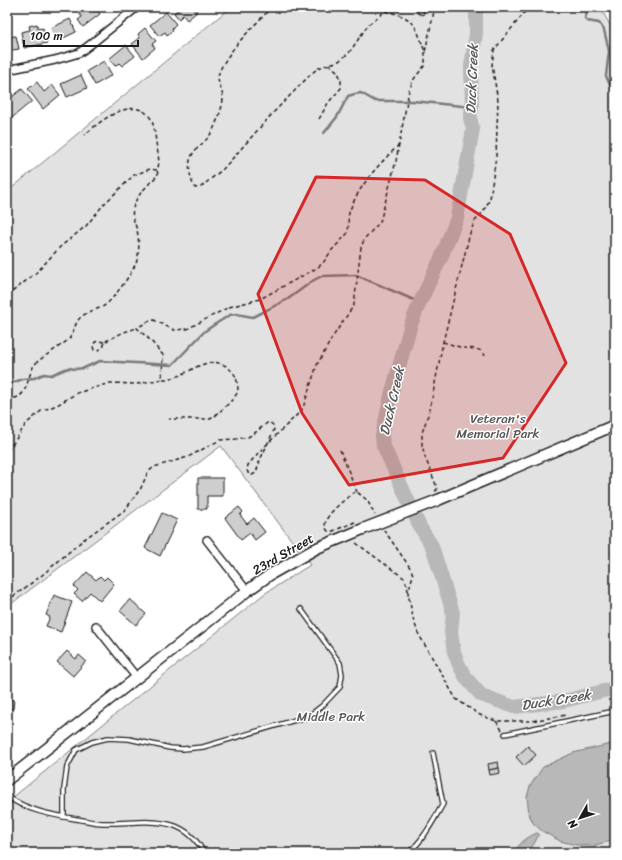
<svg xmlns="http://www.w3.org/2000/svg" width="622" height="860" font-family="Sriracha,sans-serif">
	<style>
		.green { fill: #e2e2e2; stroke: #7f7f7f }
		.water { fill: #b8b8b8; stroke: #7a7a7a }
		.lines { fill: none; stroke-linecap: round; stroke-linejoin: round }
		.stream { stroke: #7a7a7a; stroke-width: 2.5 }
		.river { stroke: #b8b8b8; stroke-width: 14 }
		.building { fill: #cecece; stroke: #1c1c1c }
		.lane-casing { stroke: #1c1c1c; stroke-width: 6 }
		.street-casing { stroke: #1c1c1c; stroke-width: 10 }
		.secondary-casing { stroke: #1c1c1c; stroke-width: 13 }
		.path { stroke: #1c1c1c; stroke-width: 1.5; stroke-dasharray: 4 3; stroke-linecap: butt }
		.lane { stroke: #fff; stroke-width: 3.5 }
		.street { stroke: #fff; stroke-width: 7 }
		.secondary { stroke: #fff; stroke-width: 10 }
		.secondary-bridge-casing { stroke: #1c1c1c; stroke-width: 13; stroke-linecap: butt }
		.secondary-bridge { stroke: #fff; stroke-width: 10 }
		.marked { fill: #d62828; fill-opacity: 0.2; stroke: #d62828; stroke-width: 3; stroke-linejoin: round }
		.labels { text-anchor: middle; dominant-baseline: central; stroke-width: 3; stroke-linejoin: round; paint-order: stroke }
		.park-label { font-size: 13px; fill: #575757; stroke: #fff }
		.street-label { font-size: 13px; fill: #1c1c1c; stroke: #fff }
		.water-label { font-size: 14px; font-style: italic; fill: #5a5a5a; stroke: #fff }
	</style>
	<rect width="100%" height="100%" fill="#fff"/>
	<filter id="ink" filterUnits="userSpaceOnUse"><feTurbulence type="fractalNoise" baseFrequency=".025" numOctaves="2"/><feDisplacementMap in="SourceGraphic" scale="8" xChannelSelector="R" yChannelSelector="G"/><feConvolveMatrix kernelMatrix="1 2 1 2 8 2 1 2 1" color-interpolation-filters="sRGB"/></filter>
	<g filter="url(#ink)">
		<!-- green -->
		<polygon class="green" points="231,7 600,7 615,34 615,853 7,853 7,802 264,594 310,565 221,446 7,607 7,192"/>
		<!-- water -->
		<g class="water">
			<polygon points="615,743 615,840 591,846 576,845 560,841 542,831 533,823 529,814 527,797 530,786 543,767 573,753"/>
			<path d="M537,833L539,834L534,844L526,853H515C517,844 529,836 537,833Z"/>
		</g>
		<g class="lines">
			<!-- stream -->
			<g class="stream">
				<polyline points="586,7 588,10 585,18 587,21 599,23 604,30 609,51 606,76 610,85 615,91"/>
				<polyline points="324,133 337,117 348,96 355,94 361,93 375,101 413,101 472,107"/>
				<polyline points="7,383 12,383 23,379 34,378 44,374 51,375 68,368 75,369 84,368 100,361 172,365 205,331 217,323 230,315 236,314 253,317 288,299 314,280 322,276 356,275 414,300 420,302"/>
			</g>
			<!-- river -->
			<polyline class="river" points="476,7 476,34 471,66 472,107 470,118 473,129 457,218 441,258 420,302 411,324 391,395 382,436 383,445 420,527 432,546 453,613 451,632 454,652 459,665 466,678 481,695 514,707 564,701 615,688"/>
		</g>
		<!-- building -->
		<g class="building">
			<polygon points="85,7 94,7 100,14 83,27 78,20 82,17 78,12"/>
			<polygon points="177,7 193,7 197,12 187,20 183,15 179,19 174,13 179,9"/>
			<polygon points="419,8 424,10 423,15 417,13"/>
			<polygon points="166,12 176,24 172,28 173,30 167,35 165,32 159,36 150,25"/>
			<polygon points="70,19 76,32 57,41 51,28"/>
			<polygon points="37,24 38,29 43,28 47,43 24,48 21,32 30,30 29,26"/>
			<polygon points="145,28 156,41 152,44 155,48 143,58 132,44 140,38 138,34"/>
			<polygon points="7,35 7,37 16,36 19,49 7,51"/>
			<polygon points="126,45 135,56 122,66 119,63 115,66 109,59"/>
			<polygon points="104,61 112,75 95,85 87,71"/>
			<polygon points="81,75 87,88 67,97 61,84"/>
			<polygon points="37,82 44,92 52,85 60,95 43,109 28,89"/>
			<polygon points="22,89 32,101 7,122 7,101"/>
			<polygon points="198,478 223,478 223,496 207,496 207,509 198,509"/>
			<polygon points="239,507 243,512 240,515 247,524 254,518 265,532 255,540 250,533 241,540 225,518"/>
			<polygon points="162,513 177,520 160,556 145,548"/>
			<polygon points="87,572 96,580 100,576 104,580 107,577 114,584 100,601 90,592 82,601 74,594 78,590 74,586"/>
			<polygon points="54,595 72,602 61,632 46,626 50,617 46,615"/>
			<polygon points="130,599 146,614 136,625 120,611"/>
			<polygon points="67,651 76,659 79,655 86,661 73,676 57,662"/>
			<polygon points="7,698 14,700 13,709 7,708"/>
			<polygon points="528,746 536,755 524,766 516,757"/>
			<polygon points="498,762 499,768 489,770 488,764"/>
			<polygon points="499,768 500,773 490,775 489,770"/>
		</g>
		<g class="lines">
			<!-- lane casing -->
			<g class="lane-casing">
				<g id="lane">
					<polyline points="505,734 615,711"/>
					<path d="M7,796C27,811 53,815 76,819C85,820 94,823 103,823C143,824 182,811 204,853"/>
					<polyline points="64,817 64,789 67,767 76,750 92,742 108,738 129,739 170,748 183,749 203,747 309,716 322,706 340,687 342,675 340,663 301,609"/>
					<path d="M408,853C423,841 433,821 443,804L433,753"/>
				</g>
			</g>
			<!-- street casing -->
			<g class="street-casing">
				<g id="street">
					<polyline points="7,70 55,60 79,53 91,44 137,7"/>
					<polyline points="207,540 247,591"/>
					<polyline points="96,626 137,678"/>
				</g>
			</g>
			<!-- secondary casing -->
			<g class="secondary-casing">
				<g id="secondary">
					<polyline points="438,500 615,425"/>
					<polyline points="7,780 247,591 271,574 317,548 363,529"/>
				</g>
			</g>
			<!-- path -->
			<g class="path">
				<path d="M272,7C254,26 233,45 221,68C214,82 222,85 223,98C223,107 217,121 213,130C204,148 186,148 190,173C191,179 192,183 195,188L201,187L223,169L273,113L311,74L318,68L339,61L349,53L368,25L390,7"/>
				<path d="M385,11C416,18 415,24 425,52L435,7"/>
				<polyline points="319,119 328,103 341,88 341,80 338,72 329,64"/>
				<path d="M7,296L38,271L60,247L86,226L104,204L134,175L150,169L157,170C161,162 157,151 156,142C155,134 154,122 149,116C132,95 97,123 85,135"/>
				<polyline points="104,342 99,341 95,342 93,346 94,350 99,350 104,346 104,342 124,332 137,328"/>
				<polyline points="443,342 463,348 476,349 482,351 486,357"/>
				<path d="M163,379C186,380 203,353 226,366C230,369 234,373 236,377C237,382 239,388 237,393C234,400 219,412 214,417L210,419H169"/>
				<path d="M7,398C31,402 25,373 37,362C47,354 58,348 68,340C74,334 74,325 79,319C85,312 96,310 104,306C113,300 132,273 136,263C140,253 139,240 137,230C135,223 131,216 133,209C135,196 149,184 158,175L157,170"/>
				<path d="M7,450L12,445L26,424L34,417L41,411L57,405L77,393L110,383L137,384L162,379L163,355L150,340L137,328L147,322L154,320L174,330L187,329L229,307L260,299L317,268L323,263L332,250L347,234C350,228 347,220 349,213C358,186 379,164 399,145"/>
				<polyline points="340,450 357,492"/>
				<polyline points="435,491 437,490 436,485 425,457 422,445 422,433 430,409 443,342 470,233 475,221 483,212 490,199 496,156 498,101 492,65 494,50 524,13 526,7"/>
				<path d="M355,522L333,531H328C316,520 346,499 353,493L357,492L367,500L375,515"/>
				<polyline points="384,530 411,569 413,575 408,593 413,618 418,633 456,699 480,715 496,721 531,721 566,715"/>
				<polyline points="356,543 404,578 407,585 408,591"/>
				<polyline points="7,601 41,576 83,540 125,510 141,488 148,472 154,467 188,457 220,440 236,439 248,437 256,432 267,423 269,422 273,425 274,430 260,460 256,473 252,475 248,473 247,470 248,465 259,452 301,411 303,408 317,365 332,338 354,305 361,247 365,238 380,222 396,161 409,90 414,79 425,65 425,52"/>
				<polyline points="496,721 502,730"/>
			</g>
			<!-- lane -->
			<use href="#lane" class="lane"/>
			<!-- street -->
			<use href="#street" class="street"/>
			<!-- secondary -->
			<use href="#secondary" class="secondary"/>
			<!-- secondary-bridge casing -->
			<g class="secondary-bridge-casing">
				<polyline id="secondary-bridge" points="363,529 438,500"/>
			</g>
			<!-- secondary-bridge -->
			<use href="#secondary-bridge" class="secondary-bridge"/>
		</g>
	</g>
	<!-- marked area -->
	<path class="marked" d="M316,177L425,180L510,234L566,363L503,458L349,485L302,413L258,294Z"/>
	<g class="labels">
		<!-- park labels -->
		<g class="park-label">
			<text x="498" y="418">Veteran's<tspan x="498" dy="15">Memorial Park</tspan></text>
			<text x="331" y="716">Middle Park</text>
		</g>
		<!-- street labels -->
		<g class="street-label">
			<text transform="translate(283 554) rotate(-30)">23rd Street</text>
		</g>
		<!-- water labels -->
		<g class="water-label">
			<text transform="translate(472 79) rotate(-88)">Duck Creek</text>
			<text transform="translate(392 401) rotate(-77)">Duck Creek</text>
			<text transform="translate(556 700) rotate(-9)">Duck Creek</text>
		</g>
	</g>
	<!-- margin -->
	<rect width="622" height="860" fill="none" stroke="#fff" stroke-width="24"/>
	<rect x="12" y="12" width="598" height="836" fill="none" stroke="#1c1c1c" stroke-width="1.5" filter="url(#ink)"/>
	<!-- north arrow -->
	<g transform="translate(580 818) rotate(231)" stroke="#ffffff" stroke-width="3" paint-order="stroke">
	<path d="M0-3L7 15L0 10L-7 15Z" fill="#1c1c1c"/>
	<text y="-6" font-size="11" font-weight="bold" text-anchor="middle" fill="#1c1c1c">N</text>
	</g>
	<!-- scale -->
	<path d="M24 40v6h114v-6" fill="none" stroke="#1c1c1c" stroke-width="2"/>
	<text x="30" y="40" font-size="12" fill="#1c1c1c" stroke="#ffffff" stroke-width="3" paint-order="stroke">100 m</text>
</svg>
